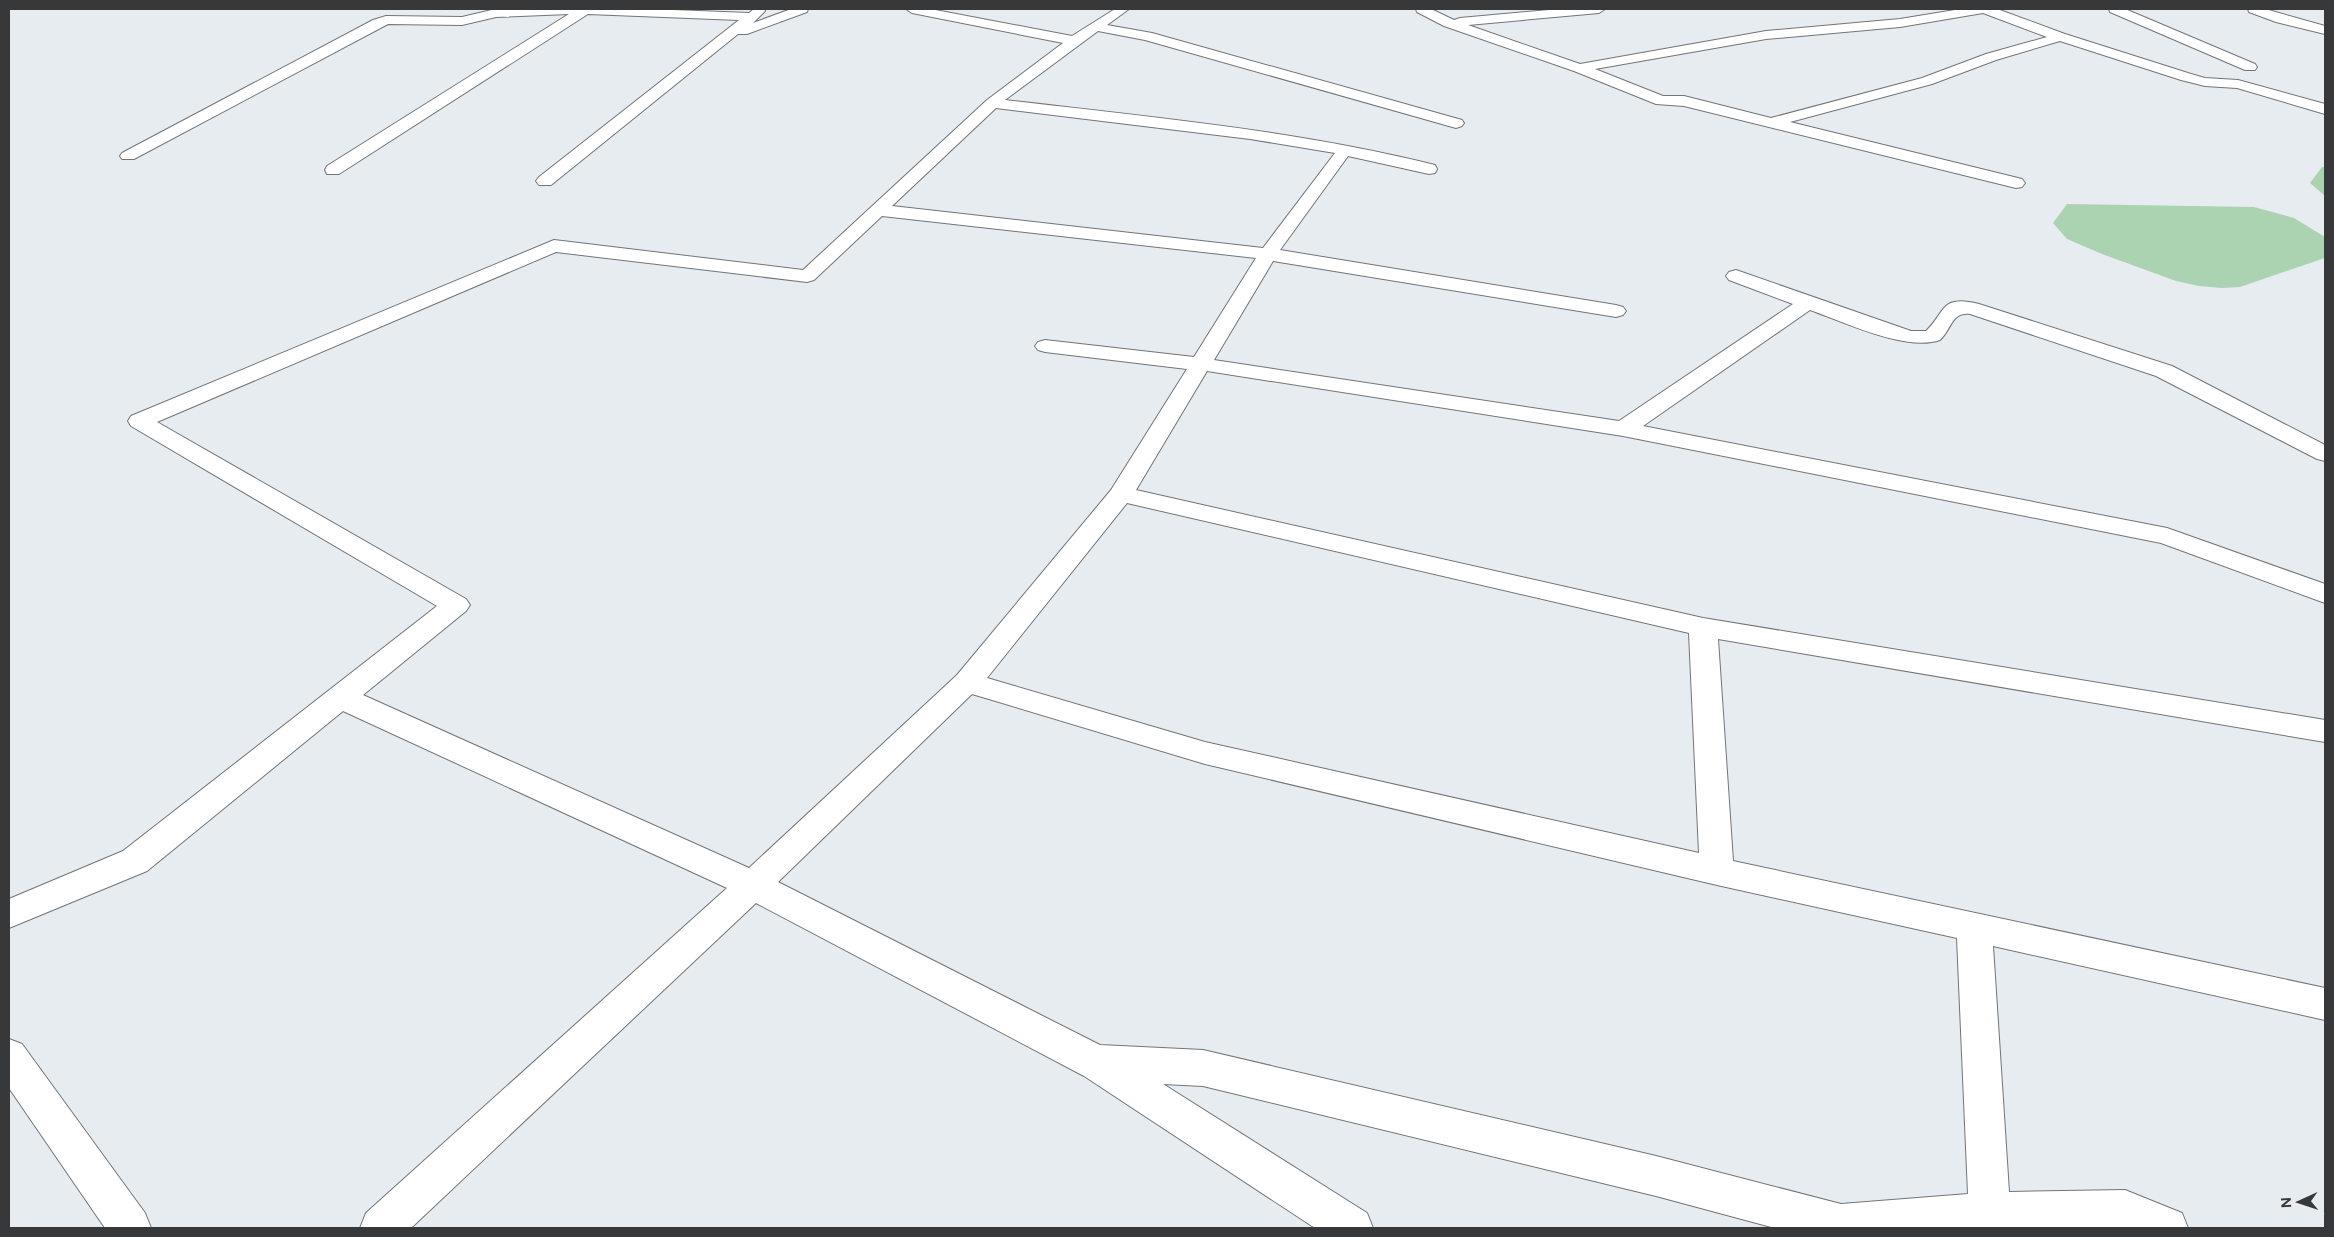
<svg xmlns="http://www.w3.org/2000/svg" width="2334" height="1237" font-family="Figtree,sans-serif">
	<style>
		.green { fill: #acd3b1 }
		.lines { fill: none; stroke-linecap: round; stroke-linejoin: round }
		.minor-casing { stroke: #717578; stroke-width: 2 }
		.minor { fill: #fff; fill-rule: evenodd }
	</style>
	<rect width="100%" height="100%" fill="#e7ecf0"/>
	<!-- green -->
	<g class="green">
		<polygon points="2322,167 2325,167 2325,196 2310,183"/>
		<polygon points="2067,204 2254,207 2294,218 2325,237 2325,258 2240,287 2222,288 2199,286 2176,281 2102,254 2067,239 2053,223"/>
	</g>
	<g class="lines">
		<!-- minor casing -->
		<g class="minor-casing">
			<g id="minor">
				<polygon points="496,9 648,9 749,13 754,9 764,9 765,11 753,23 791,9 808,9 807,12 747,34 738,34 551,185 539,185 536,181 539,177 739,20 588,14 339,174 327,174 325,170 327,166 569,14 496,17 462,25 388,24 134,159 122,159 120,156 122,153 373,20 386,16 462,17"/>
				<path d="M906,9H930L1072,36L1115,9H1129L1107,25L1152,33L1462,120L1464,123L1462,126L1456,128L1145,40L1098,31L1005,100C1149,117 1294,130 1435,165L1437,169L1435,173L1429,174L1348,156L1280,250L1616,305L1623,307L1626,311L1623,315L1616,317L1273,261L1214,360L1619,421L1793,304L1729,280L1726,276L1729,272L1736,270L1911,331H1926C1946,312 1940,294 1979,304L2172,366L2325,445V461L2317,459L2156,376L1970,314C1951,312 1952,329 1940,340C1906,352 1844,322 1810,310L1643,426L2167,528L2325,584V603L2161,543L1623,436L1207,371L1136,490L1703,618L2325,720V742L1718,639L1733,861L2325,988V1020L1993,946L2009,1192L2125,1190L2182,1213L2188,1228H1775L1656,1196L1203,1086L1163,1084L1367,1213L1373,1228H1315L1084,1076L756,903L411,1228H360L366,1213L727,888L343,711L147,871L9,928V899L123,851L437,606L131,426L128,421L131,416L554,240L803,270L987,100L1063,43L912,13ZM996,108L1250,139L1335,153L1263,248L892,206ZM882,216L1256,258L1194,357L1045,340L1038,342L1035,346L1038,350L1045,352L1187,369L1111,490L957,675L749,868L363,695L466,611L470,605L466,599L157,422L556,252L807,282L814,280ZM1127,503L1689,633L1699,853L1205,742L987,678ZM972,694L1205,764L1717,885L1957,938L1968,1194L1841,1204L1656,1156L1203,1050L1100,1045L778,882Z"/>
				<path d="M1416,9H1431L1454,20L1460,18L1560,9H1605L1599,13L1468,25L1580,64L1766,31L1900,19L1961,9H1997L2065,34L2191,74L2205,78L2238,80L2325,104V114L2237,88L2205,86L2181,80L2060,41L1996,60L1932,84L1790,122L2022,179L2025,183L2022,187L2016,188L1684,106L1656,104L1574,71L1444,26L1417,12ZM1983,13L2047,37L1986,54L1922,78L1771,118L1684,96H1663L1595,69L1766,39L1900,27Z"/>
				<polygon points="2109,9 2125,9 2255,64 2257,67 2255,70 2245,70 2110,12"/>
				<polygon points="2248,9 2265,9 2325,26 2325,34 2276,22 2249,12"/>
				<polygon points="9,1039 22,1044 145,1213 151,1228 105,1228 9,1088"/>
			</g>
		</g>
		<!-- minor -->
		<use href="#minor" class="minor"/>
	</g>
	<!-- border -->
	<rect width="2334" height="1237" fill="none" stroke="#37383a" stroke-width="20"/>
	<!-- north arrow -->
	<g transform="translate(2299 1202) rotate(267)" stroke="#e7ecf0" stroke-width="4" paint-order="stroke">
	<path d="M0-4L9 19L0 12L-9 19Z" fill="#37383a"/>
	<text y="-8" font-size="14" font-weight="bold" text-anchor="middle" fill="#37383a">N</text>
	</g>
</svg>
